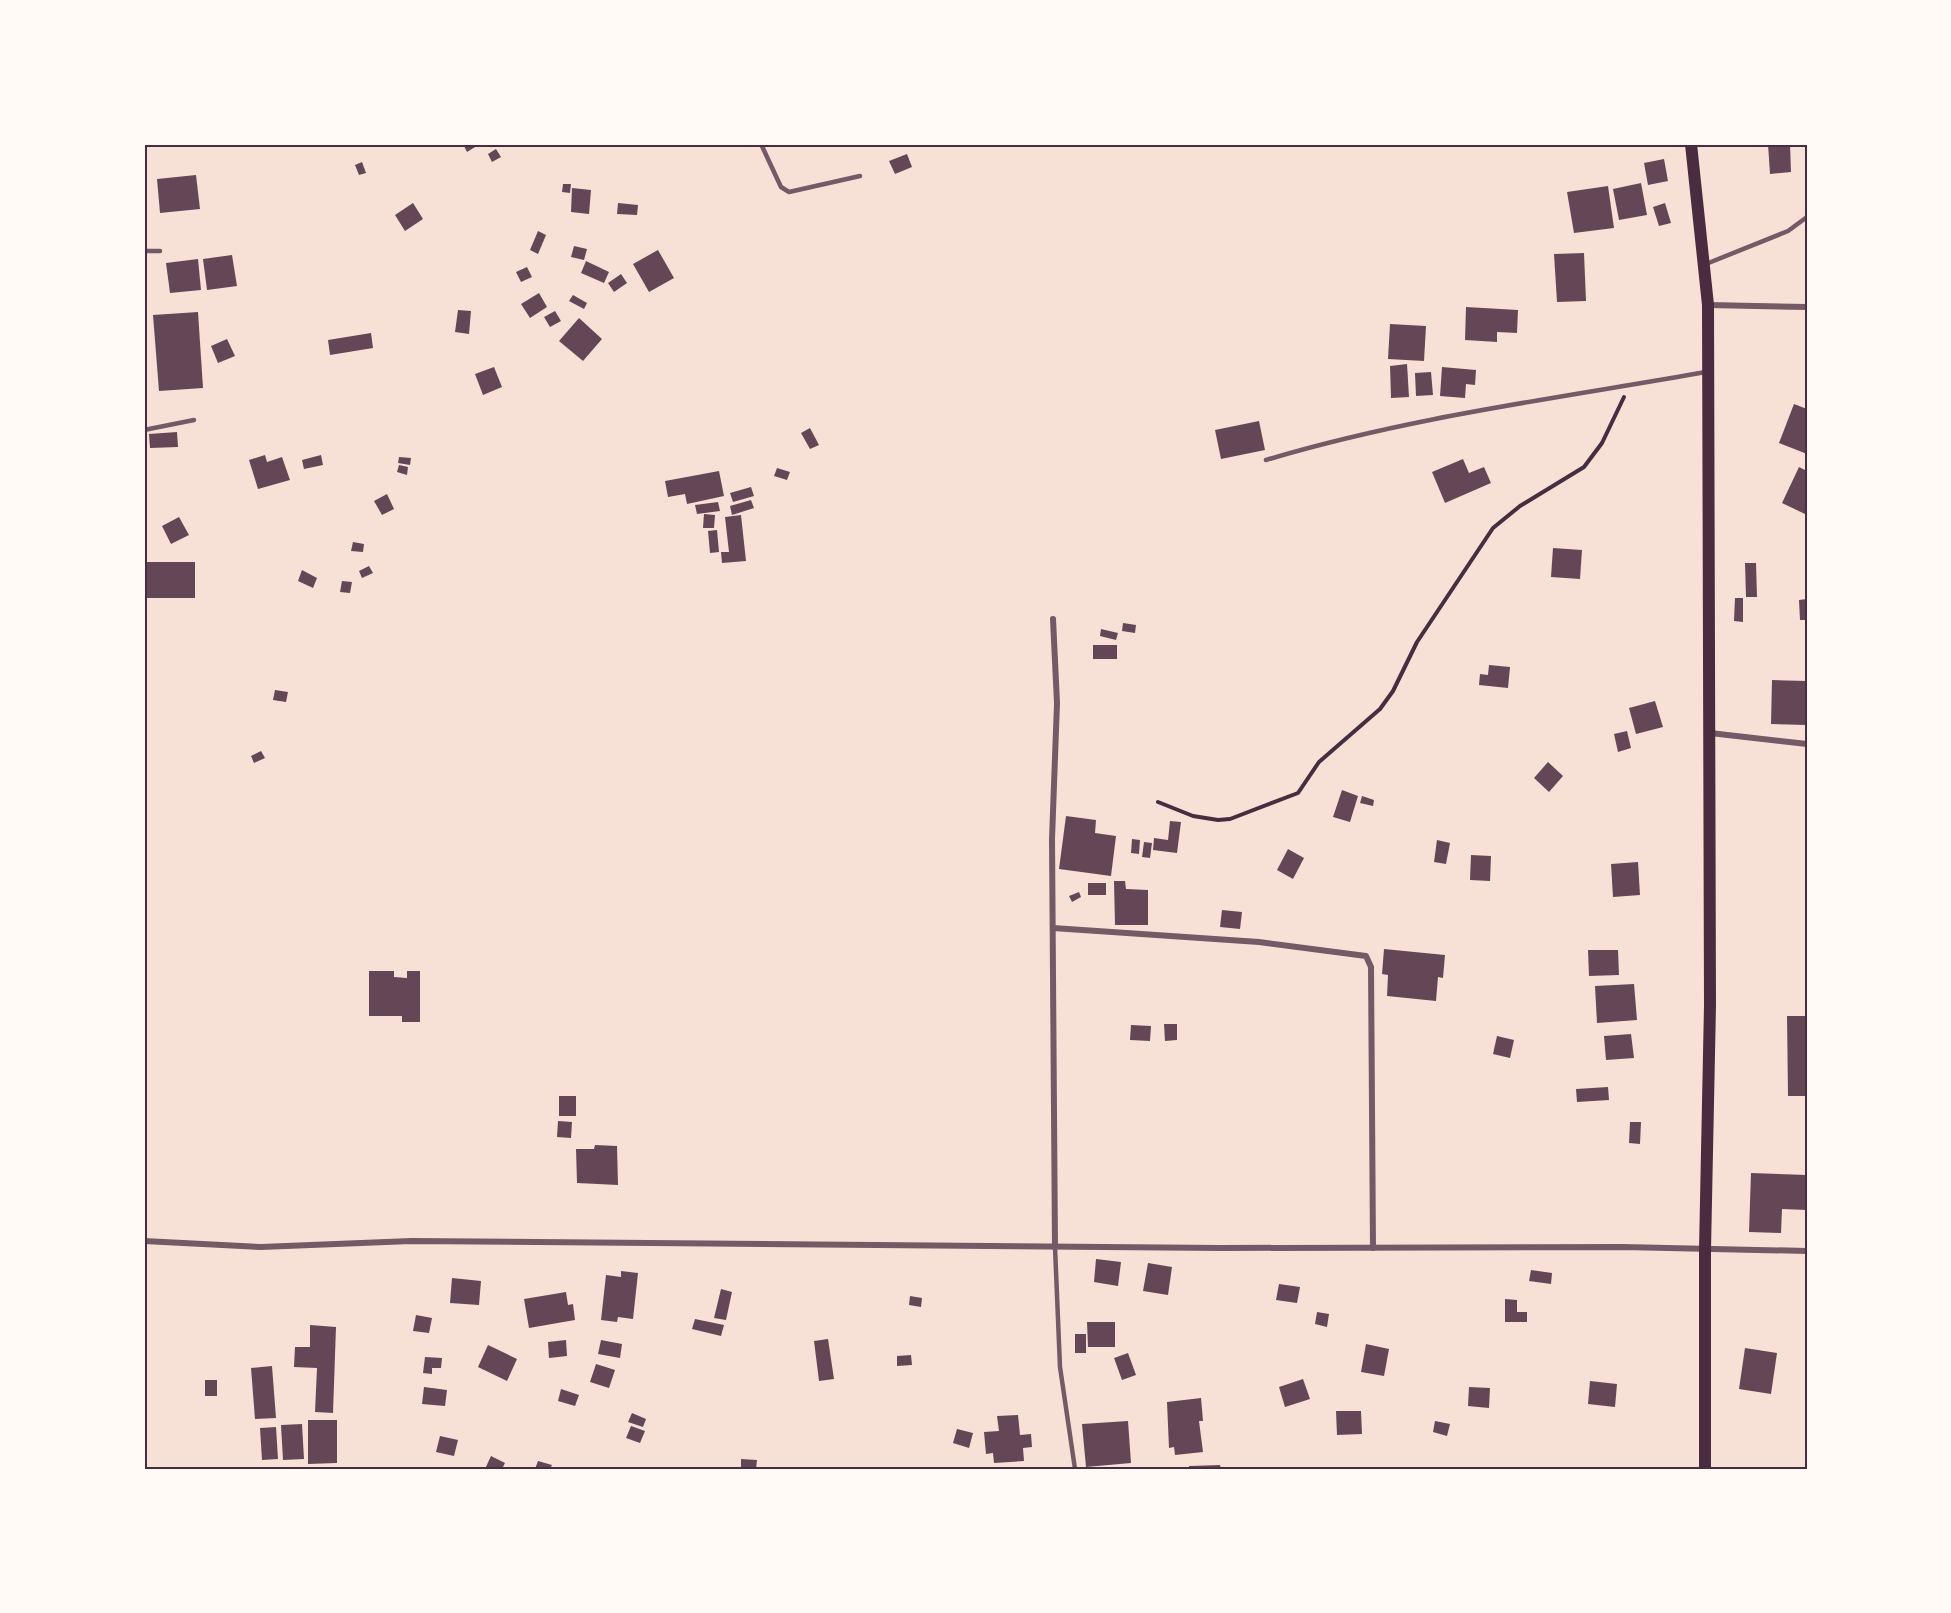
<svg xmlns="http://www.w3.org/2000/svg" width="1951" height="1613" font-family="Barlow,sans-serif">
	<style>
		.building { fill: #644757 }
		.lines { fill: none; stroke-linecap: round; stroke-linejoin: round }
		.path { stroke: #4a2c40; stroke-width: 4 }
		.service { stroke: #755966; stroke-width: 4.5 }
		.minor { stroke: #755966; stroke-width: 6 }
		.secondary { stroke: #4a2c40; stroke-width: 12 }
		.neatline { fill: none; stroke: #4a2c40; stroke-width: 2 }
	</style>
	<rect width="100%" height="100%" fill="#f7e1d7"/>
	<!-- building -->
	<g class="building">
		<polygon points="463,144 480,144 467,152"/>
		<polygon points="1768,144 1790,144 1791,172 1770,174"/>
		<polygon points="496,149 501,157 492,162 488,154"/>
		<polygon points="907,154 912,167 895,174 889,161"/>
		<polygon points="1664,159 1668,181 1648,185 1644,163"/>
		<polygon points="362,162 366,173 359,175 355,165"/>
		<polygon points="196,175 200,209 160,213 157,179"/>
		<polygon points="1641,183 1647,215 1619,220 1613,189"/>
		<polygon points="563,184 571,184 570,193 562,192"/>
		<polygon points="1608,186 1614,228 1574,233 1567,192"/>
		<polygon points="572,188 591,190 589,214 571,212"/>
		<polygon points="413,203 423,219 405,231 395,215"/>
		<polygon points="618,203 638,205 637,215 617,214"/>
		<polygon points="1665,203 1671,223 1659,226 1653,207"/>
		<polygon points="538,231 546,235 538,254 530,250"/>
		<polygon points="574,246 587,249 584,260 571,257"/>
		<polygon points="658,250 674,278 649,292 633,264"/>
		<polygon points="1584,253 1586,301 1557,302 1554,254"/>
		<polygon points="232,255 237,286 207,290 203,259"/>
		<polygon points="198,259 201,290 170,293 166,263"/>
		<polygon points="586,261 609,272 604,283 581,273"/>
		<polygon points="527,267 532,277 521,282 516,272"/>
		<polygon points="621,274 627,283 614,292 608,283"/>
		<polygon points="539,293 547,307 530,318 521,304"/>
		<polygon points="573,295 587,303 584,309 569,301"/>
		<polygon points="1466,307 1518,310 1517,333 1497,332 1497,342 1465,340"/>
		<polygon points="458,310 471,311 469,334 455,332"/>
		<polygon points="555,311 561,321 550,327 544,317"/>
		<polygon points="198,312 203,388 159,391 153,315"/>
		<polygon points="579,318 602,339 583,361 559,341"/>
		<polygon points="1390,324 1426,326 1424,361 1388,359"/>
		<polygon points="371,333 373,348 330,355 328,340"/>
		<polygon points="227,339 235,356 218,363 211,346"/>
		<polygon points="1407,364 1409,397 1391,398 1390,366"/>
		<polygon points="494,367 502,387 483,395 475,374"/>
		<polygon points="1442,367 1476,370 1475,385 1466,384 1465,398 1440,396"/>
		<polygon points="1431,372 1433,395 1416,396 1415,373"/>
		<polygon points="1794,404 1807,409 1807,454 1779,443"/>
		<polygon points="1259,421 1265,450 1221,459 1215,430"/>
		<polygon points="810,428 819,445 810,449 801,433"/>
		<polygon points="177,432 178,447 150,448 149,434"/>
		<polygon points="265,455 267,462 282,457 290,480 258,489 249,460"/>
		<polygon points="321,455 323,465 304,469 302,460"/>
		<polygon points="399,457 411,458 410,465 398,463"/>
		<polygon points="1463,459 1469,473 1484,467 1491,483 1445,503 1432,472"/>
		<polygon points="399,465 408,467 407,475 397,472"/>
		<polygon points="1799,467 1807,471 1807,515 1782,503"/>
		<polygon points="777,468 790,472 787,480 774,476"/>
		<polygon points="719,471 724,496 687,504 685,494 668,497 665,481"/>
		<polygon points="751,487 754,496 733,502 730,493"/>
		<polygon points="387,494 394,509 382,515 374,501"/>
		<polygon points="751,500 754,508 732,515 730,506"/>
		<polygon points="718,502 720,511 697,514 695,505"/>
		<polygon points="704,514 715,515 714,528 703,528"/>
		<polygon points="741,515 746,561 722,563 721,552 729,552 725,517"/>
		<polygon points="179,517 189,535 171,544 162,526"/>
		<polygon points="717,530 719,552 710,553 708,531"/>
		<polygon points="353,542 364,544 363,552 351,551"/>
		<polygon points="1553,548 1582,550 1580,579 1551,577"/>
		<rect x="144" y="562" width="51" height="36"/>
		<polygon points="1745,563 1756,563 1757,597 1746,597"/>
		<polygon points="369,566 373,573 362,578 359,571"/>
		<polygon points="302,570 317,578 313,588 298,581"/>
		<polygon points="342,581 352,582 350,593 340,592"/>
		<polygon points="1735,598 1743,598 1743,622 1734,621"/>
		<polygon points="1807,599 1807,620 1800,620 1799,600"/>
		<polygon points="1123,623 1136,625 1135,633 1122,631"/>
		<polygon points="1101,629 1118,633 1116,640 1100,636"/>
		<rect x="1093" y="645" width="24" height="14"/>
		<polygon points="1489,665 1510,667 1508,688 1479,685 1480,674 1488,675"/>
		<polygon points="1772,680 1807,681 1807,725 1771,724"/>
		<polygon points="275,690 288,692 286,702 273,700"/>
		<polygon points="1655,701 1663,727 1636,734 1629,708"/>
		<polygon points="1627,731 1631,748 1618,752 1614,734"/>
		<polygon points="261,751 265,758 254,763 251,756"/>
		<polygon points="1548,762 1563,776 1549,792 1534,778"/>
		<polygon points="1342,790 1358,796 1350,822 1333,817"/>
		<polygon points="1362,796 1374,800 1373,806 1360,803"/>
		<polygon points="1066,816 1096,820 1095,833 1116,836 1111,876 1059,869"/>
		<polygon points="1170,821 1181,822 1177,853 1153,850 1154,838 1168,840"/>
		<polygon points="1132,839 1140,840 1139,854 1131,853"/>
		<polygon points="1437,840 1450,843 1446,864 1434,862"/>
		<polygon points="1144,842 1152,843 1150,858 1142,857"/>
		<polygon points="1288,849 1304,858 1293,879 1277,870"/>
		<polygon points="1471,855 1491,856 1490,881 1470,880"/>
		<polygon points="1638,862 1640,895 1613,897 1611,864"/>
		<polygon points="1114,881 1125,881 1126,889 1148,890 1148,925 1115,925"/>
		<rect x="1088" y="883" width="18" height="12"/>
		<polygon points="1079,892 1081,897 1072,902 1069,896"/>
		<polygon points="1222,910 1242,912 1240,929 1220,927"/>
		<polygon points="1384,949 1445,955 1443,978 1438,977 1436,1001 1387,996 1388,975 1382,974"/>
		<polygon points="1588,950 1618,950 1619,975 1589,976"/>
		<polygon points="369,971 394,971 394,977 407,978 407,971 420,971 420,1022 402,1022 402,1016 369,1016"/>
		<polygon points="1634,984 1637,1020 1597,1023 1595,986"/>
		<polygon points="1787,1016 1807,1016 1807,1096 1788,1096"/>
		<polygon points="1164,1024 1177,1024 1177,1040 1165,1041"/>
		<polygon points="1131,1025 1151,1026 1150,1041 1130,1040"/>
		<polygon points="1631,1034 1634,1058 1606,1060 1604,1036"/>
		<polygon points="1497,1036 1514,1040 1510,1058 1493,1054"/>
		<polygon points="1608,1087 1609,1100 1577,1102 1576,1089"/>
		<rect x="559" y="1096" width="17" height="20"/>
		<polygon points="558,1121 572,1122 571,1138 557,1137"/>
		<polygon points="1630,1122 1641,1122 1640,1144 1629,1143"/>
		<polygon points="595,1145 617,1146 618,1185 577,1183 576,1149 594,1149"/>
		<polygon points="1751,1173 1807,1175 1807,1210 1782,1209 1781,1233 1749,1232"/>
		<polygon points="1096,1259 1121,1262 1118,1286 1094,1282"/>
		<polygon points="1148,1263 1172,1267 1168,1295 1143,1291"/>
		<polygon points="1531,1270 1552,1273 1551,1284 1529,1281"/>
		<polygon points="621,1271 638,1273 633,1319 618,1317 617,1322 601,1320 606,1275 621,1277"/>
		<polygon points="452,1278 481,1281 479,1305 450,1303"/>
		<polygon points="1279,1284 1300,1287 1297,1303 1276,1300"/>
		<polygon points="721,1289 732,1292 726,1320 714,1318"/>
		<polygon points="566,1292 568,1305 573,1304 575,1320 529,1328 524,1299"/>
		<polygon points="910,1296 922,1298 921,1307 909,1305"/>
		<polygon points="1505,1299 1517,1300 1517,1312 1527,1312 1527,1322 1505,1322"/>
		<polygon points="1317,1312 1329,1314 1327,1327 1315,1324"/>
		<polygon points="416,1315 432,1318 429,1333 413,1331"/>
		<polygon points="695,1319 724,1325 721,1336 692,1329"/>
		<polygon points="1087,1322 1115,1322 1115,1347 1088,1347"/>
		<polygon points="310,1325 336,1327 333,1413 315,1412 317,1368 294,1367 295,1347 310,1347"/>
		<rect x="1075" y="1334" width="11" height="19"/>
		<polygon points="828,1339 834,1379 819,1381 814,1341"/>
		<polygon points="566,1340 567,1356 549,1358 548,1342"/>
		<polygon points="601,1340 622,1344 620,1358 598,1354"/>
		<polygon points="1366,1344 1389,1349 1384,1376 1361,1372"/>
		<polygon points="488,1345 517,1359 507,1381 478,1367"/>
		<polygon points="1745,1348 1777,1353 1771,1394 1739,1389"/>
		<polygon points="1128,1353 1136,1375 1122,1380 1114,1358"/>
		<polygon points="911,1355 912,1365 897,1366 897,1356"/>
		<polygon points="425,1357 442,1358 441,1368 432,1368 432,1374 423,1373"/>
		<polygon points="596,1364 615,1370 609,1388 590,1382"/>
		<polygon points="272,1366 276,1418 255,1419 251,1368"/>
		<polygon points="1303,1379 1310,1399 1285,1407 1279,1387"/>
		<rect x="205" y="1380" width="12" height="16"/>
		<polygon points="1590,1381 1617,1384 1615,1407 1588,1404"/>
		<polygon points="424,1387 447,1390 445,1406 422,1404"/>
		<polygon points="1469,1387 1490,1388 1489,1408 1468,1406"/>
		<polygon points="561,1389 579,1395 575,1406 558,1401"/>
		<polygon points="1201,1398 1203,1421 1199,1421 1203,1452 1175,1455 1174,1447 1169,1448 1167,1402"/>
		<polygon points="1336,1411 1361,1411 1362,1434 1337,1435"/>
		<polygon points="632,1413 646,1419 643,1427 628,1422"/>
		<polygon points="1018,1415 1020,1435 1031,1434 1032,1447 1023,1448 1024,1461 994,1463 993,1453 986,1454 984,1432 999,1431 997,1416"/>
		<polygon points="308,1420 337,1420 337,1463 308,1464"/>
		<polygon points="1128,1421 1131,1463 1086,1467 1082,1424"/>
		<polygon points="1435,1421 1450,1424 1447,1436 1433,1432"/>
		<polygon points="302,1424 304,1459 283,1460 281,1425"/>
		<polygon points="631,1426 645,1431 640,1443 626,1438"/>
		<polygon points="276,1427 278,1459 262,1460 260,1428"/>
		<polygon points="957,1429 973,1433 969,1448 953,1443"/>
		<polygon points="440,1436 458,1440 454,1456 436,1452"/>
		<polygon points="491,1456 505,1463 502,1469 485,1469"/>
		<polygon points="741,1459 757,1460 756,1469 741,1469"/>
		<polygon points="538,1461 552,1465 550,1469 535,1469"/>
		<polygon points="1220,1465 1221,1469 1189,1469 1189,1466"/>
	</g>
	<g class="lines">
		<!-- path -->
		<polyline class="path" points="1158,802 1193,816 1218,820 1230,819 1298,793 1319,762 1380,709 1393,691 1417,642 1493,528 1520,506 1584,467 1602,443 1624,397"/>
		<!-- service -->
		<g class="service">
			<polyline points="761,144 781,187 789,192 860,176"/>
			<polyline points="144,251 160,251"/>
			<polyline points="1706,264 1788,231 1807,217"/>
			<polyline points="144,430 194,420"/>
			<path d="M1266,460C1409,417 1559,398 1706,372"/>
			<polyline points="1055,1247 1060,1367 1075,1469"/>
		</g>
		<!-- minor -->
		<g class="minor">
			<polyline points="1708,305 1807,307"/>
			<polyline points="1053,619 1057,703 1052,839 1055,1247"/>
			<polyline points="1710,733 1807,744"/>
			<polyline points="1053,928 1259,942 1366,956 1371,967 1373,1248"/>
			<polyline points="144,1241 261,1247 411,1241 1221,1248 1623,1247 1807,1251"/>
		</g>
		<!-- secondary -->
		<polyline class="secondary" points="1691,144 1708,305 1710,1005 1705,1250 1705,1469"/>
	</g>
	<!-- border -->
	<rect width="1951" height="1613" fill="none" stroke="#fffaf5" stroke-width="291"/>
	<rect x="146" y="146" width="1660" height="1322" class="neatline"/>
</svg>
